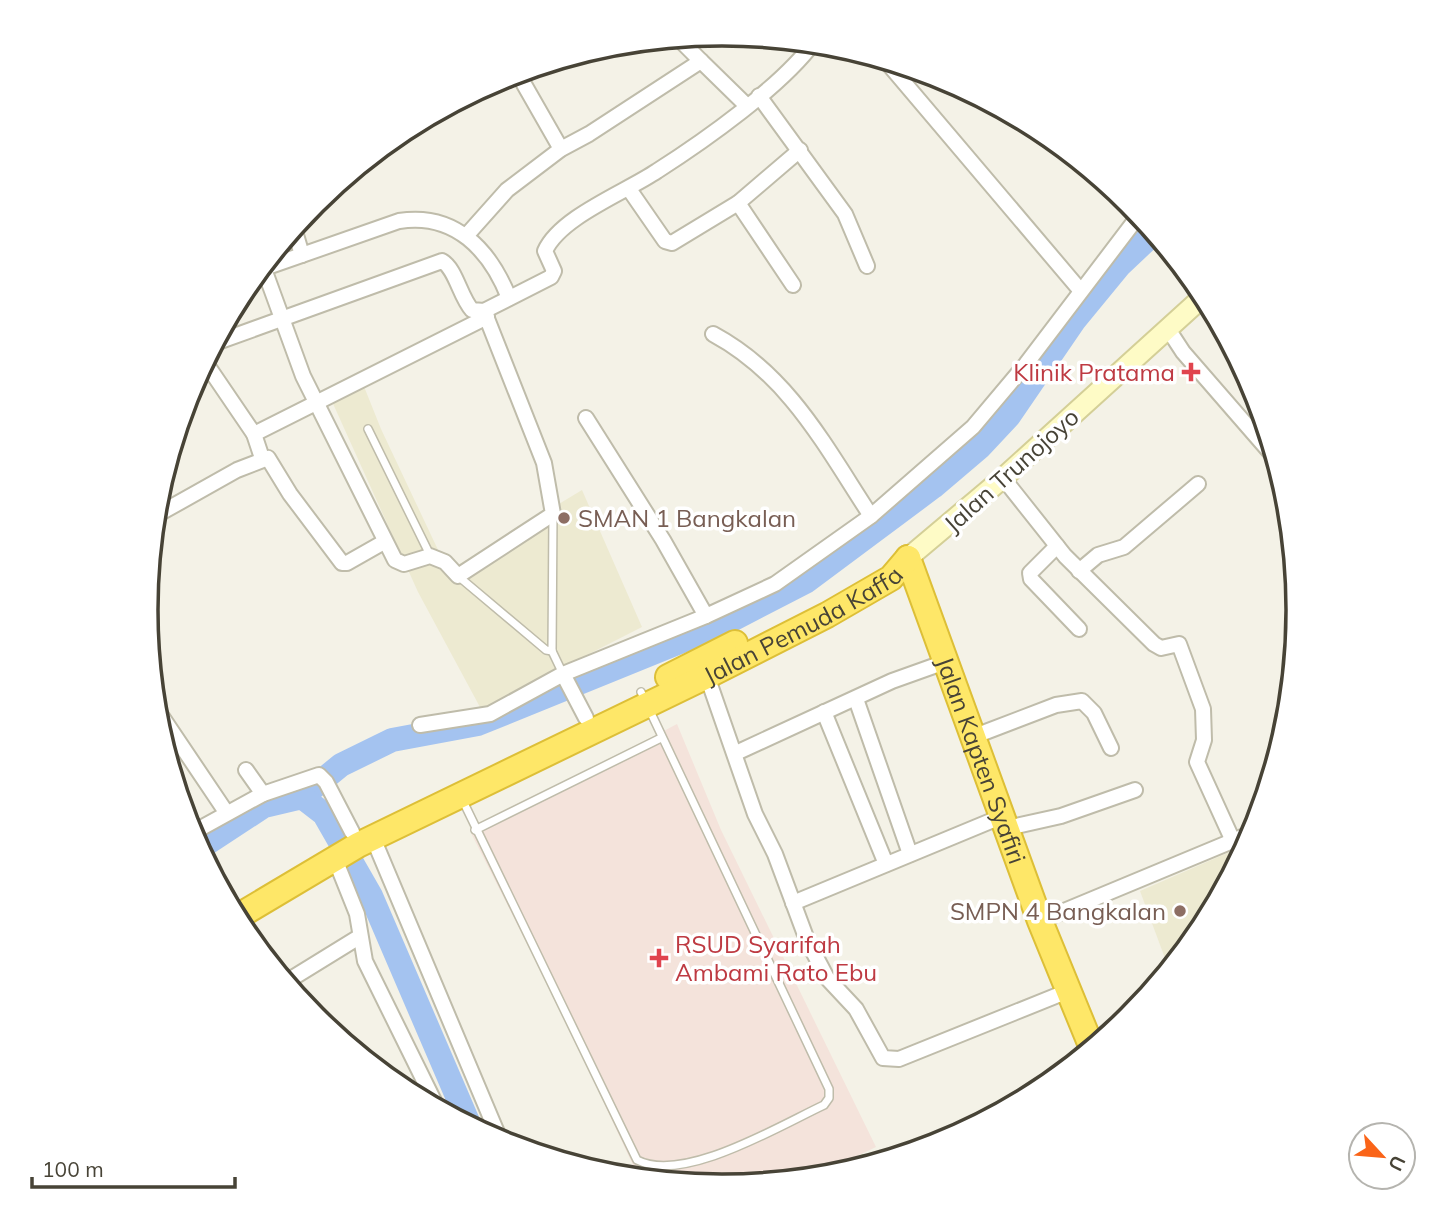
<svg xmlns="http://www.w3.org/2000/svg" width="1445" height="1219" font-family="Mulish,sans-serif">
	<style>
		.education { fill: #edead1 }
		.medical { fill: #f4e3db }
		.green { fill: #c4e8b0 }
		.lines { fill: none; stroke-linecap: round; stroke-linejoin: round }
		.river { stroke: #a4c3f0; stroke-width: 24 }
		.lane-casing { stroke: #bfbcaa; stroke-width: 10 }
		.street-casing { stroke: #bfbcaa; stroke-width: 18 }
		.secondary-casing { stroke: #d4cf97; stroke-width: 23 }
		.highway-casing { stroke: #ddbf37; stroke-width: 28 }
		.lane { stroke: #fff; stroke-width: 7 }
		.street { stroke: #fff; stroke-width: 14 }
		.secondary { stroke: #fefbc6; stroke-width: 19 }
		.highway { stroke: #fee768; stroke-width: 24 }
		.health-dot { fill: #e0444e; stroke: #fff; stroke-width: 2.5 }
		.education-dot { fill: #8d6e63; stroke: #fff; stroke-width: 2.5 }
		.labels { text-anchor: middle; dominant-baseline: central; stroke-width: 7; stroke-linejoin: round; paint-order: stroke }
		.health-label { font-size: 24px; fill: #be3a42; stroke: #fff; text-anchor: end }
		.street-label { font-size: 24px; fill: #474336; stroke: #fff }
		.education-label { font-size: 24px; fill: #785e54; stroke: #fff; text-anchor: start }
		.rim { fill: none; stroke: #474336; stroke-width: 3.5 }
	</style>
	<rect width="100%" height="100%" fill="#f4f2e7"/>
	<!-- education -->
	<g class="education">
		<polygon points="363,384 381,429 448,571 582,490 642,627 481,709 418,592 330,397"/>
		<polygon points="1248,844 1201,930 1169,969 1140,891"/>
	</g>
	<!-- medical -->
	<polygon class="medical" points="677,724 721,830 876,1147 813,1177 722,1186 639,1178 560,1009 471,833"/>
	<!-- green -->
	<polygon class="green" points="863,1154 866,1165 819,1176"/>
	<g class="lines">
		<!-- river -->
		<g class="river">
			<polyline points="302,797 341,765 392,740 478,724 722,625 807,581 933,487 980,447 1009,416 1074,321 1120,265 1155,232"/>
			<polyline points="200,848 264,806 302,797 324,814 371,896 469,1124"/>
		</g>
		<!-- lane casing -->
		<g class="lane-casing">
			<g id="lane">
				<polyline points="368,429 430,555"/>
				<polyline points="553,514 552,651 563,674"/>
				<polyline points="458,576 546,650 552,651"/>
				<path d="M463,801L637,1160C683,1184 779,1126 824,1105L829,1098V1089L641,692"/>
				<polyline points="475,830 661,738"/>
			</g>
		</g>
		<!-- street casing -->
		<g class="street-casing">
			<g id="street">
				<polyline points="678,38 701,61"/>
				<polyline points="885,60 1080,290"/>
				<polyline points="517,72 561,149"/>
				<polyline points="759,96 845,214 867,266"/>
				<polyline points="629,189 665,241 672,243 738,203"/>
				<polyline points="294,228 302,255"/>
				<polyline points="466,236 507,190 561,149 589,134 701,61 746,105"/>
				<path d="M264,269L303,376L395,560L404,564L430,556L445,562L458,576L553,514L544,463L484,311L551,277L554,271L545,251C560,217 626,192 657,171C704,141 782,86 814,42"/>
				<path d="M259,270L399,221C455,212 490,250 509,298"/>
				<polyline points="793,285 738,203 800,150"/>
				<polyline points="1168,329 1183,352 1276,459"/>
				<path d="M713,334C789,375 825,446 871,516"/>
				<path d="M215,343L442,261C456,269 460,297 472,310L484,311"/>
				<polyline points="205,362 254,434 262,458"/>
				<polyline points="586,418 663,540 706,616"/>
				<polyline points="254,434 487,317"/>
				<polyline points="1003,478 1065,556 1154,644 1161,648 1179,644 1203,709 1204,740 1197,762 1233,841"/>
				<polyline points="155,516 237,470 268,458 290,494 342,563 347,563 384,542"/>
				<polyline points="1057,546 1030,573 1031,579 1079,629"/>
				<polyline points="1079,571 1098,555 1124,547 1198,484"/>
				<polyline points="563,674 586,718"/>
				<polyline points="707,676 755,814 775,854 807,940 827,978 856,1009 883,1058 899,1059 1068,991"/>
				<polyline points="856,699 910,854"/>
				<polyline points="156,708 226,812"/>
				<polyline points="824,712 886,864"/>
				<polyline points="420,725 490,714 563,674 706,616 775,584 871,516 973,427 1026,364 1140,214"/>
				<polyline points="975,736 1056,705 1082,701 1094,713 1111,748"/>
				<polyline points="736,753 892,681 948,661"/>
				<polyline points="246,770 263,794"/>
				<polyline points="1007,828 1061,816 1135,790"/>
				<polyline points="192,833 263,794 319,775 326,782 352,832"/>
				<polyline points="373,838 501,1142"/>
				<polyline points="335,859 357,914 365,961 437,1107"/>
				<polyline points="793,903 1003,816"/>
				<polyline points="1040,921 1254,832"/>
				<polyline points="286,982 359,937"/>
			</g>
		</g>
		<!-- secondary casing -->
		<g class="secondary-casing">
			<polyline id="secondary" points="908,558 1003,478 1205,295"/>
		</g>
		<!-- highway casing -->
		<g class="highway-casing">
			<g id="highway">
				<path id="s1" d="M908,558L1040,921L1092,1048"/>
				<polyline points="668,677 735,643"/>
				<path id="s2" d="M237,917L358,845L707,676L827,615L891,578L908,558"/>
			</g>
		</g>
		<!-- lane -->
		<use href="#lane" class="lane"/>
		<!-- street -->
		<use href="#street" class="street"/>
		<!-- secondary -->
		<use href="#secondary" class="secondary"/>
		<!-- highway -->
		<use href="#highway" class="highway"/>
	</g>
	<!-- markers -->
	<g class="health-dot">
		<path d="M1187.5 361.5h7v7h7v7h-7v7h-7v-7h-7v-7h7z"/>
		<path d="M655.5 947.5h7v7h7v7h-7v7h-7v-7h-7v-7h7z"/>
	</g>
	<g class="education-dot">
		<circle cx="564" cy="518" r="7"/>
		<circle cx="1180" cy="911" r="7"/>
	</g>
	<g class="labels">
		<!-- health labels -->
		<g class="health-label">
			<text x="1175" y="372">Klinik Pratama</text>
			<text x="675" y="944" text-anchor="start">RSUD Syarifah<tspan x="675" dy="28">Ambami Rato Ebu</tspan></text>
		</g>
		<!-- street labels -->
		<g class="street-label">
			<text transform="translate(1011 470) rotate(-42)">Jalan Trunojoyo</text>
			<text stroke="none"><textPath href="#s2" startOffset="637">Jalan Pemuda Kaffa</textPath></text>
			<text stroke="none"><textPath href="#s1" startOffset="215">Jalan Kapten Syafiri</textPath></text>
		</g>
		<!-- education labels -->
		<g class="education-label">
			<text x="578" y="518">SMAN 1 Bangkalan</text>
			<text x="1166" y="911" text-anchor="end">SMPN 4 Bangkalan</text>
		</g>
	</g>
	<!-- crop -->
	<path d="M0 0H1445V1219H0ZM158 610a564 564 0 1 1 1128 0a564 564 0 1 1-1128 0Z" fill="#fff" fill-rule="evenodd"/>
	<path class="rim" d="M158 610a564 564 0 1 1 1128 0a564 564 0 1 1-1128 0Z"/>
	<!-- north arrow -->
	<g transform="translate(1382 1156) rotate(116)"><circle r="33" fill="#ffffff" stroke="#b5b4af" stroke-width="2"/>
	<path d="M0-5L12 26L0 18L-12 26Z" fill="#fa6418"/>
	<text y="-10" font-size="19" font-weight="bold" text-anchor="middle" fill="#474336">U</text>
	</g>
	<!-- scale -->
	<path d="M32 1177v10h203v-10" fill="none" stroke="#474336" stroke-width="3.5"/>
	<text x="42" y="1177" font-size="21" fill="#474336" stroke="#ffffff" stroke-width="5" paint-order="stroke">100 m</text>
</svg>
